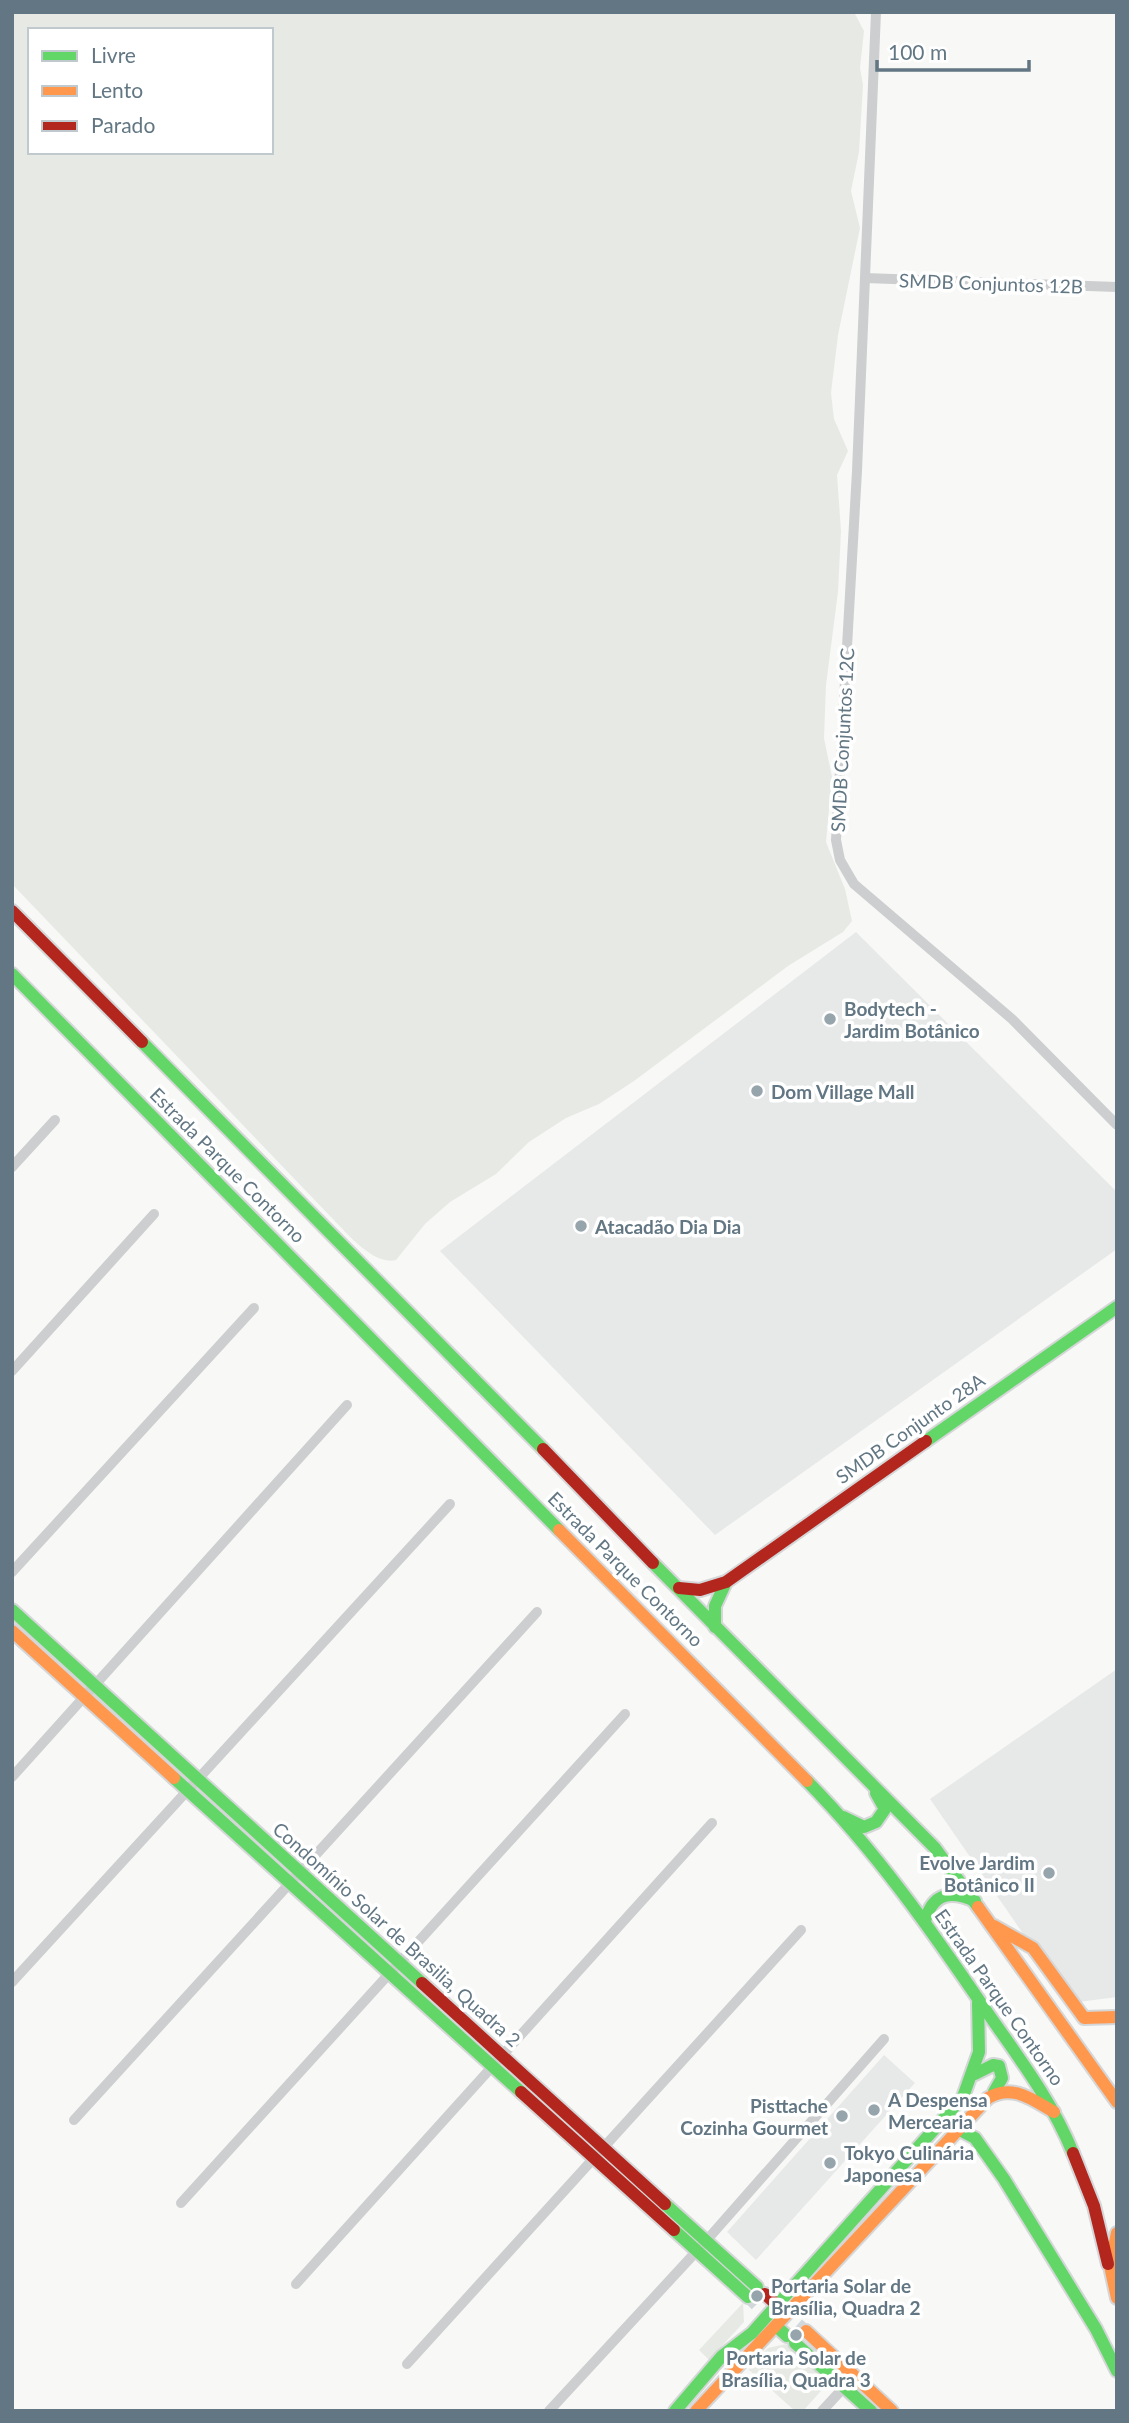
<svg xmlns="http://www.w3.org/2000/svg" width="1129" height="2423" font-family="Lato,sans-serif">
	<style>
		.built { fill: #e7e9e8 }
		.green { fill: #e7eae4; fill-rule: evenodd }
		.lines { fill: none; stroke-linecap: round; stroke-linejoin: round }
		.secondary-tunnel { stroke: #d2d8da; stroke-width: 12; stroke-dasharray: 12 6; stroke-linecap: butt }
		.fast-casing { stroke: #d5d6d7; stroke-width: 16 }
		.slow-casing { stroke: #d5d6d7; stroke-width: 16 }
		.jam-casing { stroke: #d5d6d7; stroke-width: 16 }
		.street { stroke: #cdcecf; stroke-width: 10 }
		.fast { stroke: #63d668; stroke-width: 12 }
		.slow { stroke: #ff974d; stroke-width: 12 }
		.jam { stroke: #b3261e; stroke-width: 12 }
		.poi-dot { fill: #96a4ac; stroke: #fff; stroke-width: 2.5 }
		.labels { text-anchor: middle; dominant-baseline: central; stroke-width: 7; stroke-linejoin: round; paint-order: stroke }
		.street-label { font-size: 19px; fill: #627783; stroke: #fff }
		.poi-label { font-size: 19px; font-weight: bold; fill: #627783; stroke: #fff; text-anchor: start }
	</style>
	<rect width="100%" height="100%" fill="#f8f8f7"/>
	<!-- built -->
	<g class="built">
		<polygon points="856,932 1117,1192 1117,1249 715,1535 440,1251"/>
		<polygon points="1117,1669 1117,1997 1071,2003 930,1799"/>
		<polygon points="884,2055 915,2083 756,2260 727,2232"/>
	</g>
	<!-- green -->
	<g class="green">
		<path d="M12,12H854L864,31L860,68L863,85L859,152L851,191L860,228L838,335L831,393L834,419L848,451L837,475L841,531L838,592L826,685L824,738L832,777L826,842L845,889L852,921L843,932L788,966L634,1081L599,1104L566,1118L529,1142L496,1174L450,1202L425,1224L396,1260C373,1266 345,1231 330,1216L12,884ZM30,30H271V152H30Z"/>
		<polygon points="743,2303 744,2322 709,2360 699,2350"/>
		<polygon points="786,2344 829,2382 803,2411 795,2411 748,2369 768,2348"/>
	</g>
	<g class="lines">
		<!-- secondary-tunnel -->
		<g class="secondary-tunnel">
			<polyline points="748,2297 756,2305"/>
			<polyline points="798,2324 806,2331"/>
		</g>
		<!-- fast casing -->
		<g class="fast-casing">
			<g id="fast">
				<polyline points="12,974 559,1530"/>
				<polyline points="142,1042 543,1449"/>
				<polyline points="926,1441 1117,1307"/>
				<polyline points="653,1563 935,1848 978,1907"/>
				<polyline points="12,1610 422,1983"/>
				<polyline points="715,1627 715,1606 726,1582"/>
				<polyline points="174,1778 521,2092"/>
				<path d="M807,1781C876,1851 932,1931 987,2012C1019,2058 1052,2101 1073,2153"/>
				<polyline points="843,1817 864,1827 876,1822 885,1809 876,1793"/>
				<path d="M925,1921C933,1893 950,1890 975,1901"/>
				<polyline points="975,2074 993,2065 999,2066 1002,2078 994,2092"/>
				<polyline points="954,2127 975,2138 1004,2179 1096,2329 1117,2371"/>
				<polyline points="665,2204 757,2287"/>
				<polyline points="674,2230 748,2297"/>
				<polyline points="776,2326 787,2336"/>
				<polyline points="795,2343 871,2411"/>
				<polyline points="675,2411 722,2356 752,2333 963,2097 979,2052 978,2003"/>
			</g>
		</g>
		<!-- slow casing -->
		<g class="slow-casing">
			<g id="slow">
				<polyline points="559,1530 807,1781"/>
				<polyline points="12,1631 174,1778"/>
				<polyline points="978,1907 1117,2102"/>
				<polyline points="994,1926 1033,1948 1084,2018 1117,2017"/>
				<polyline points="1117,2233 1110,2266 1117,2298"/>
				<polyline points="806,2331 892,2411"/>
				<path d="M696,2411L988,2098C1012,2083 1033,2100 1054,2112"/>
			</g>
		</g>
		<!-- jam casing -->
		<g class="jam-casing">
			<g id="jam">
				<polyline points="12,911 142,1042"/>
				<polyline points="543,1449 653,1563"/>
				<polyline points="679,1588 700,1590 726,1582 926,1441"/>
				<polyline points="422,1983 665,2204"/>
				<polyline points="521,2092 674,2230"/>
				<polyline points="1073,2153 1094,2206 1108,2264"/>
				<polyline points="765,2294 777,2305"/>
			</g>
		</g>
		<!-- street -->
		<g class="street">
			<polyline points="876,12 857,471 836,840 840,860 854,884 1012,1019 1117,1125"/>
			<polyline points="865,278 1117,287"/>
			<polyline points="12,1167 55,1120"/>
			<polyline points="12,1371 154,1214"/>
			<polyline points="12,1572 254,1308"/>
			<polyline points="12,1777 347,1405"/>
			<polyline points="12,1982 450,1504"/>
			<polyline points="74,2120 537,1612"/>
			<polyline points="181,2203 625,1714"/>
			<polyline points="296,2284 712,1823"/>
			<polyline points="407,2364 801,1930"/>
			<polyline points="549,2411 706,2241 884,2039"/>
			<polyline points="822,2411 848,2383"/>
		</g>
		<!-- fast -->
		<use href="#fast" class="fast"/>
		<!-- slow -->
		<use href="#slow" class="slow"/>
		<!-- jam -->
		<use href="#jam" class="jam"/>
	</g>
	<!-- markers -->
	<g class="poi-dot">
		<circle cx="830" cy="1019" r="7"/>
		<circle cx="757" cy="1091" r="7"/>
		<circle cx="581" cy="1226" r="7"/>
		<circle cx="1049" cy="1873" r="7"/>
		<circle cx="874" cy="2110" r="7"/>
		<circle cx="842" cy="2116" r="7"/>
		<circle cx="830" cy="2163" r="7"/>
		<circle cx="757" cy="2296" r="7"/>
		<circle cx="796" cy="2335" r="7"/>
	</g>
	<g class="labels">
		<!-- street labels -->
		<g class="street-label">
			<text transform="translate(991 283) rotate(2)">SMDB Conjuntos 12B</text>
			<text transform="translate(842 740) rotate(-87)">SMDB Conjuntos 12C</text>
			<text transform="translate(228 1165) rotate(45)">Estrada Parque Contorno</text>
			<text transform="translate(910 1428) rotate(-35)">SMDB Conjunto 28A</text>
			<text transform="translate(626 1569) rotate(45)">Estrada Parque Contorno</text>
			<text transform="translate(397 1934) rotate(42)">Condomínio Solar de Brasilia, Quadra 2</text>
			<text transform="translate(1000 1997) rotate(55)">Estrada Parque Contorno</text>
		</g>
		<!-- poi labels -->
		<g class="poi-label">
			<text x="844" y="1008">Bodytech -<tspan x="844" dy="22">Jardim Botânico</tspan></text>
			<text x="771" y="1091">Dom Village Mall</text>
			<text x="595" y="1226">Atacadão Dia Dia</text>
			<text x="1035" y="1862" text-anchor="end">Evolve Jardim<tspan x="1035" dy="22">Botânico II</tspan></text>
			<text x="888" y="2099">A Despensa<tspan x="888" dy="22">Mercearia</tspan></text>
			<text x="828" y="2105" text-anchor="end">Pisttache<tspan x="828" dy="22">Cozinha Gourmet</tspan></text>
			<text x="844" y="2152">Tokyo Culinária<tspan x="844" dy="22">Japonesa</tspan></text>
			<text x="771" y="2285">Portaria Solar de<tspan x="771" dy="22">Brasília, Quadra 2</tspan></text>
			<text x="796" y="2357" text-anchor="middle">Portaria Solar de<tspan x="796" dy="22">Brasília, Quadra 3</tspan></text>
		</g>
	</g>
	<!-- border -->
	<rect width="1129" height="2423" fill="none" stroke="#627783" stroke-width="28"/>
	<!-- legend -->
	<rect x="28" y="28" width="245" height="126" fill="#ffffff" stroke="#c0c9cd" stroke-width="2"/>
	<rect x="42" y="51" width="35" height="10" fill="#63d668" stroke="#c0c9cd" stroke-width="2"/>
	<text x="91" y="63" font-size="21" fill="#627783">Livre</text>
	<rect x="42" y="86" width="35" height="10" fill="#ff974d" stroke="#c0c9cd" stroke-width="2"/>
	<text x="91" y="98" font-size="21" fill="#627783">Lento</text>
	<rect x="42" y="121" width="35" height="10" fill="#b3261e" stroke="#c0c9cd" stroke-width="2"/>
	<text x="91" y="133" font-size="21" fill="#627783">Parado</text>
	<!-- scale -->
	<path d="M877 60v10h152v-10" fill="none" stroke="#627783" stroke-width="3.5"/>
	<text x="888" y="60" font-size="21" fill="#627783" stroke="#ffffff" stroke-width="5" paint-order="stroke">100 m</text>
</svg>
